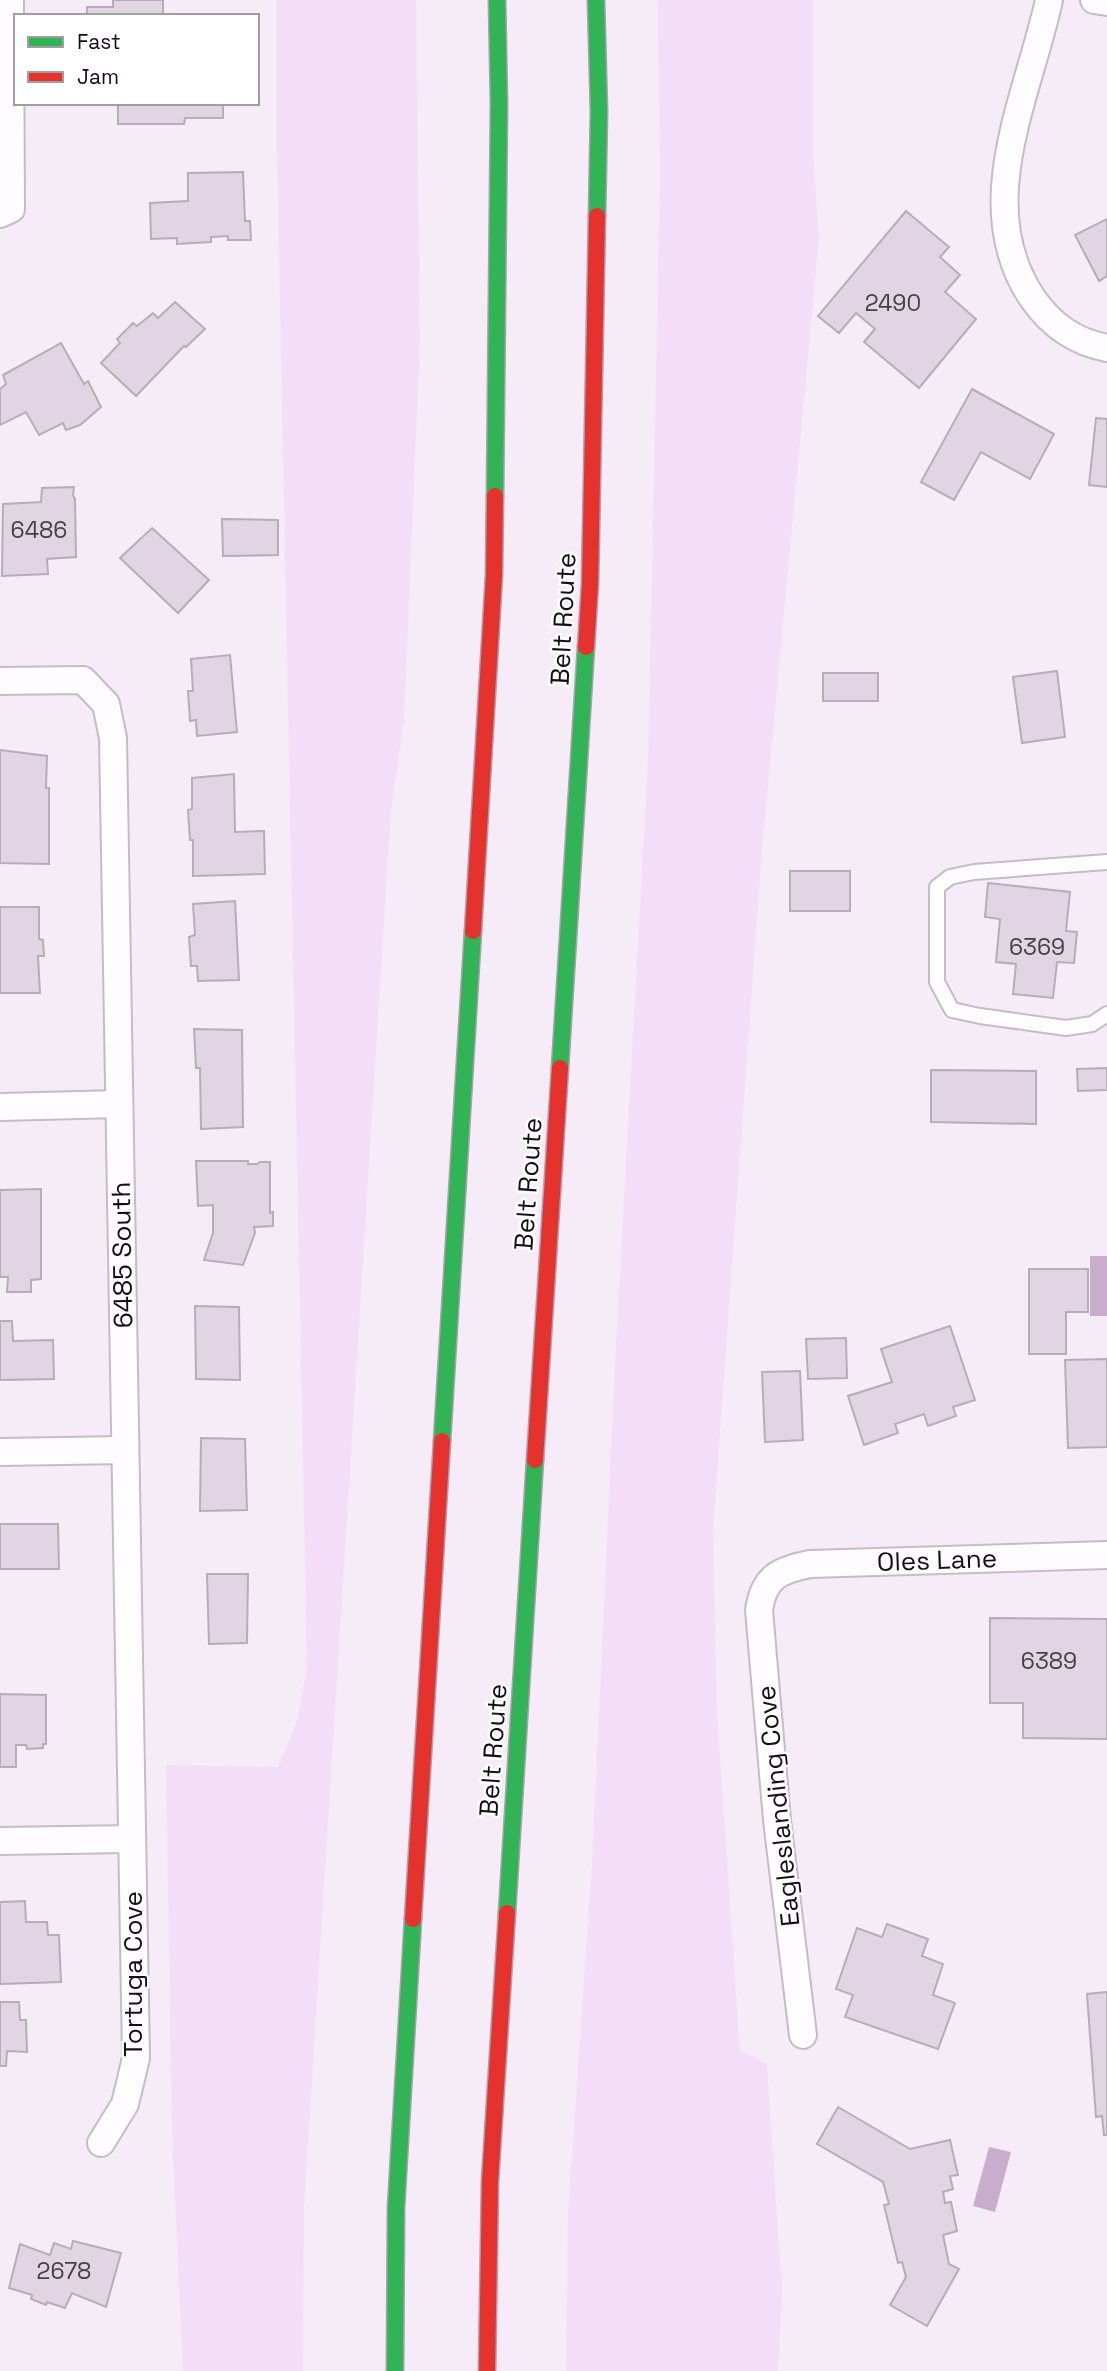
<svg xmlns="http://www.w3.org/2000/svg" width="1107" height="2371" font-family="'Space Grotesk',sans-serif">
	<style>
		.green { fill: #f4ddf8 }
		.water { fill: #c8aecc }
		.building { fill: #e1d5e3; stroke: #b5adb7; stroke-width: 2 }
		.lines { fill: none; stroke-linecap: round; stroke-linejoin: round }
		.lane-casing { stroke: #c4bcc6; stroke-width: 18 }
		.street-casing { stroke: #c4bcc6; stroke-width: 30 }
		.fast-casing { stroke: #ad9eb0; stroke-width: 19 }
		.jam-casing { stroke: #ad9eb0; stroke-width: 19 }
		.lane { stroke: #fefcfe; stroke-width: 14 }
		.street { stroke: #fefcfe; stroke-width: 26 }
		.fast { stroke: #30b455; stroke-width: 16 }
		.jam { stroke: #e5322d; stroke-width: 16 }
		.labels { text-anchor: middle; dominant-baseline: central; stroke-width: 5; stroke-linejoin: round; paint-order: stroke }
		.number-label { font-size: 23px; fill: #473f48 }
		.street-label { font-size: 26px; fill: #140d15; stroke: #fff }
	</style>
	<rect width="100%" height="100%" fill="#f6ecf7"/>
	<!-- green -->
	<g class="green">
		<polygon points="277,0 416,0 420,341 404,720 391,810 304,2210 303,2371 183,2371 172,2135 166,1765 278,1767 298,1719 307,1667 277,154"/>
		<polygon points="658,0 813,0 813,153 819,238 762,849 713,1530 717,1711 740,2051 767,2064 782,2290 778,2371 566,2371 568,2214 592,1863 615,1364 648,760 660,181"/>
	</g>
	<!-- water -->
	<g class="water">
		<rect x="1090" y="1256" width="17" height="60"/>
		<polygon points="989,2147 1011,2152 995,2212 973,2206"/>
	</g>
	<!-- building -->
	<g class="building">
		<polygon points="113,0 163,0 163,16 87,16 87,7 113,7"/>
		<polygon points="118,103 223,103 223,118 185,118 184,124 118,124"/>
		<polygon points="243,172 245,221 250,221 251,240 228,240 228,236 211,237 211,242 177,244 177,238 151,239 150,203 188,201 188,173"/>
		<polygon points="906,211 949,247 940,257 960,275 945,292 976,319 919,388 864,342 875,329 856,313 839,333 818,316"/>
		<polygon points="1107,219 1107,276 1099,281 1075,235"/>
		<polygon points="175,302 205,329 186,347 184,346 136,396 101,363 120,343 117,339 133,323 137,326 153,313 158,318"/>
		<polygon points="61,343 84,384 88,381 101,407 80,425 66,430 63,423 39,435 26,412 0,425 0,389 6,384 3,375"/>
		<polygon points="972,389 1054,434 1030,479 981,452 954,500 921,482"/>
		<polygon points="1096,418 1107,419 1107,487 1089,485"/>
		<polygon points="74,487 73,495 75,499 76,557 47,559 48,574 2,576 3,504 41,502 42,488"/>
		<polygon points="222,519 278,520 278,555 223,556"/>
		<polygon points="152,528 209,580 178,613 120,558"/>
		<polygon points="230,655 237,732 197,736 196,720 190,721 188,691 193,691 191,659"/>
		<polygon points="1057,671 1065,737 1022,743 1013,677"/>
		<rect x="823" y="673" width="55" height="28"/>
		<polygon points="0,750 47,756 46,788 49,788 49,864 0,863"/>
		<polygon points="234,774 235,832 264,831 265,874 193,876 193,840 190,840 188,810 192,809 192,778"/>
		<rect x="790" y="871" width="60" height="40"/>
		<polygon points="988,883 1070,892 1066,931 1077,932 1074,963 1057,962 1053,998 1013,994 1016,964 996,962 1000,919 985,917"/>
		<polygon points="235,901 239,980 198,981 197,966 191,966 189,937 195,935 193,904"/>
		<polygon points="0,907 39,907 39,939 43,940 44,956 38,956 40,993 0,993"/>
		<polygon points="194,1029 242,1030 243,1127 201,1129 200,1068 196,1068"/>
		<polygon points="1107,1068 1107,1090 1078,1091 1077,1069"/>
		<polygon points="931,1070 1036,1071 1036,1124 931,1122"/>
		<polygon points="196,1161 248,1161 248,1164 257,1164 260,1162 270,1162 270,1213 273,1212 273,1226 254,1227 255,1233 243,1265 204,1260 213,1233 213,1205 198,1206"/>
		<polygon points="41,1189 41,1279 31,1280 31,1292 7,1292 8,1277 0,1277 0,1190"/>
		<polygon points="1029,1269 1088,1269 1088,1312 1066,1312 1066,1354 1029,1354"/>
		<polygon points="195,1306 239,1307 240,1380 196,1379"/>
		<polygon points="0,1321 12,1321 13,1341 53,1340 54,1379 0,1380"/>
		<polygon points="950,1326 975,1400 953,1407 956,1416 928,1426 924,1414 895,1424 898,1433 864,1445 848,1396 892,1382 881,1349"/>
		<polygon points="846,1338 847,1378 808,1379 806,1339"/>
		<polygon points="1107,1359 1107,1447 1068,1448 1065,1360"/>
		<polygon points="800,1371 803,1440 765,1442 762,1372"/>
		<polygon points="201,1438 245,1439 247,1510 200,1511"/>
		<polygon points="0,1524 58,1524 59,1569 0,1569"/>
		<polygon points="207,1574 248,1574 247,1643 209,1644"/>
		<polygon points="990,1618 1107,1619 1107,1739 1023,1738 1023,1703 990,1703"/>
		<polygon points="0,1694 46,1695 46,1744 43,1744 43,1748 27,1749 26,1745 16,1745 16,1767 0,1767"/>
		<polygon points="25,1901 26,1922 47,1922 48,1935 59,1935 61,1982 0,1984 0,1902"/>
		<polygon points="887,1924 928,1939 922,1956 943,1964 933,1995 955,2003 938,2049 845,2017 853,1995 836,1989 857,1928 882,1937"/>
		<polygon points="1107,1992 1107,2135 1104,2135 1102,2116 1096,2117 1087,1994"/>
		<polygon points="0,2002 19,2002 20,2020 26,2020 27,2052 7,2051 6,2066 0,2066"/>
		<polygon points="838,2107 910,2149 950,2140 958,2175 950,2176 953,2189 943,2192 945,2203 951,2202 957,2231 943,2235 949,2264 959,2269 927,2326 890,2305 906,2277 902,2262 898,2263 884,2205 889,2204 883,2182 817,2144"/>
		<polygon points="73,2241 121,2253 106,2307 72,2293 65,2308 47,2302 46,2305 31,2299 32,2295 9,2288 20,2244 50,2255 54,2243 71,2249"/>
	</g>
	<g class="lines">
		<!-- lane casing -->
		<g class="lane-casing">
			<polyline id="lane" points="1107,862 974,872 950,877 937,887 937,982 952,1010 980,1016 1066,1028 1092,1024 1107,1014"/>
		</g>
		<!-- street casing -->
		<g class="street-casing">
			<g id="street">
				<path d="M1049,0C1028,97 970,207 1033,299C1052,326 1075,342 1107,348"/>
				<polyline points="1094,0 1107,2"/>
				<polyline points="0,214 11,209 10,0"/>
				<polyline points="0,681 83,680 106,704 113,738 136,2058 125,2104 101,2143"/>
				<polyline points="0,1107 119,1104"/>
				<polyline points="0,1452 125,1450"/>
				<polyline points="0,1841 131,1839"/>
				<path d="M803,2035L777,1820L759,1610C764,1577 779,1570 810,1564L1107,1555"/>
			</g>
		</g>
		<!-- fast casing -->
		<g class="fast-casing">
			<g id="fast">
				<polyline points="596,0 599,112 597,216"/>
				<polyline points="495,496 499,104 497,0"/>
				<polyline points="560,1068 586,647"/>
				<polyline points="442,1441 473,931"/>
				<polyline points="507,1913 535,1460"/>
				<polyline points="395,2371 396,2208 413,1919"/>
			</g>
		</g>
		<!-- jam casing -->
		<g class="jam-casing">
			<g id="jam">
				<polyline points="586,647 590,584 597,216"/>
				<polyline points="473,931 494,575 495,496"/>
				<polyline points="535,1460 560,1068"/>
				<polyline points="413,1919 442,1441"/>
				<polyline points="487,2371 490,2181 507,1913"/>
			</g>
		</g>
		<!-- lane -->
		<use href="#lane" class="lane"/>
		<!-- street -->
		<use href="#street" class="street"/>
		<!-- fast -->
		<use href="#fast" class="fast"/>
		<!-- jam -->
		<use href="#jam" class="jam"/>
	</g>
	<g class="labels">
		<!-- number labels -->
		<g class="number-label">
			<text x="893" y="303">2490</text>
			<text x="39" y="530">6486</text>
			<text x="1037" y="947">6369</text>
			<text x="1049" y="1661">6389</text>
			<text x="64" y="2271">2678</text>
		</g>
		<!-- street labels -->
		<g class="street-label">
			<text transform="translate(563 619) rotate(-87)">Belt Route</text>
			<text transform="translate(528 1184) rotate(-86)">Belt Route</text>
			<text transform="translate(122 1255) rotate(-91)">6485 South</text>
			<text transform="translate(937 1560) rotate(-2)">Oles Lane</text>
			<text transform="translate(493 1750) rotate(-86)">Belt Route</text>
			<text transform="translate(778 1806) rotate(-96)">Eagleslanding Cove</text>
			<text transform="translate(133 1974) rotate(-90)">Tortuga Cove</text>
		</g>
	</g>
	<!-- legend -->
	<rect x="14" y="14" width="245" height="91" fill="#ffffff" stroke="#a19ea1" stroke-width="2"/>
	<rect x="28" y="37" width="35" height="10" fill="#30b455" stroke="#a19ea1" stroke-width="2"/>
	<text x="77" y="49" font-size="21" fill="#140d15">Fast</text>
	<rect x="28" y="72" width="35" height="10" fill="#e5322d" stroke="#a19ea1" stroke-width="2"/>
	<text x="77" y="84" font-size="21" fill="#140d15">Jam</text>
</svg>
